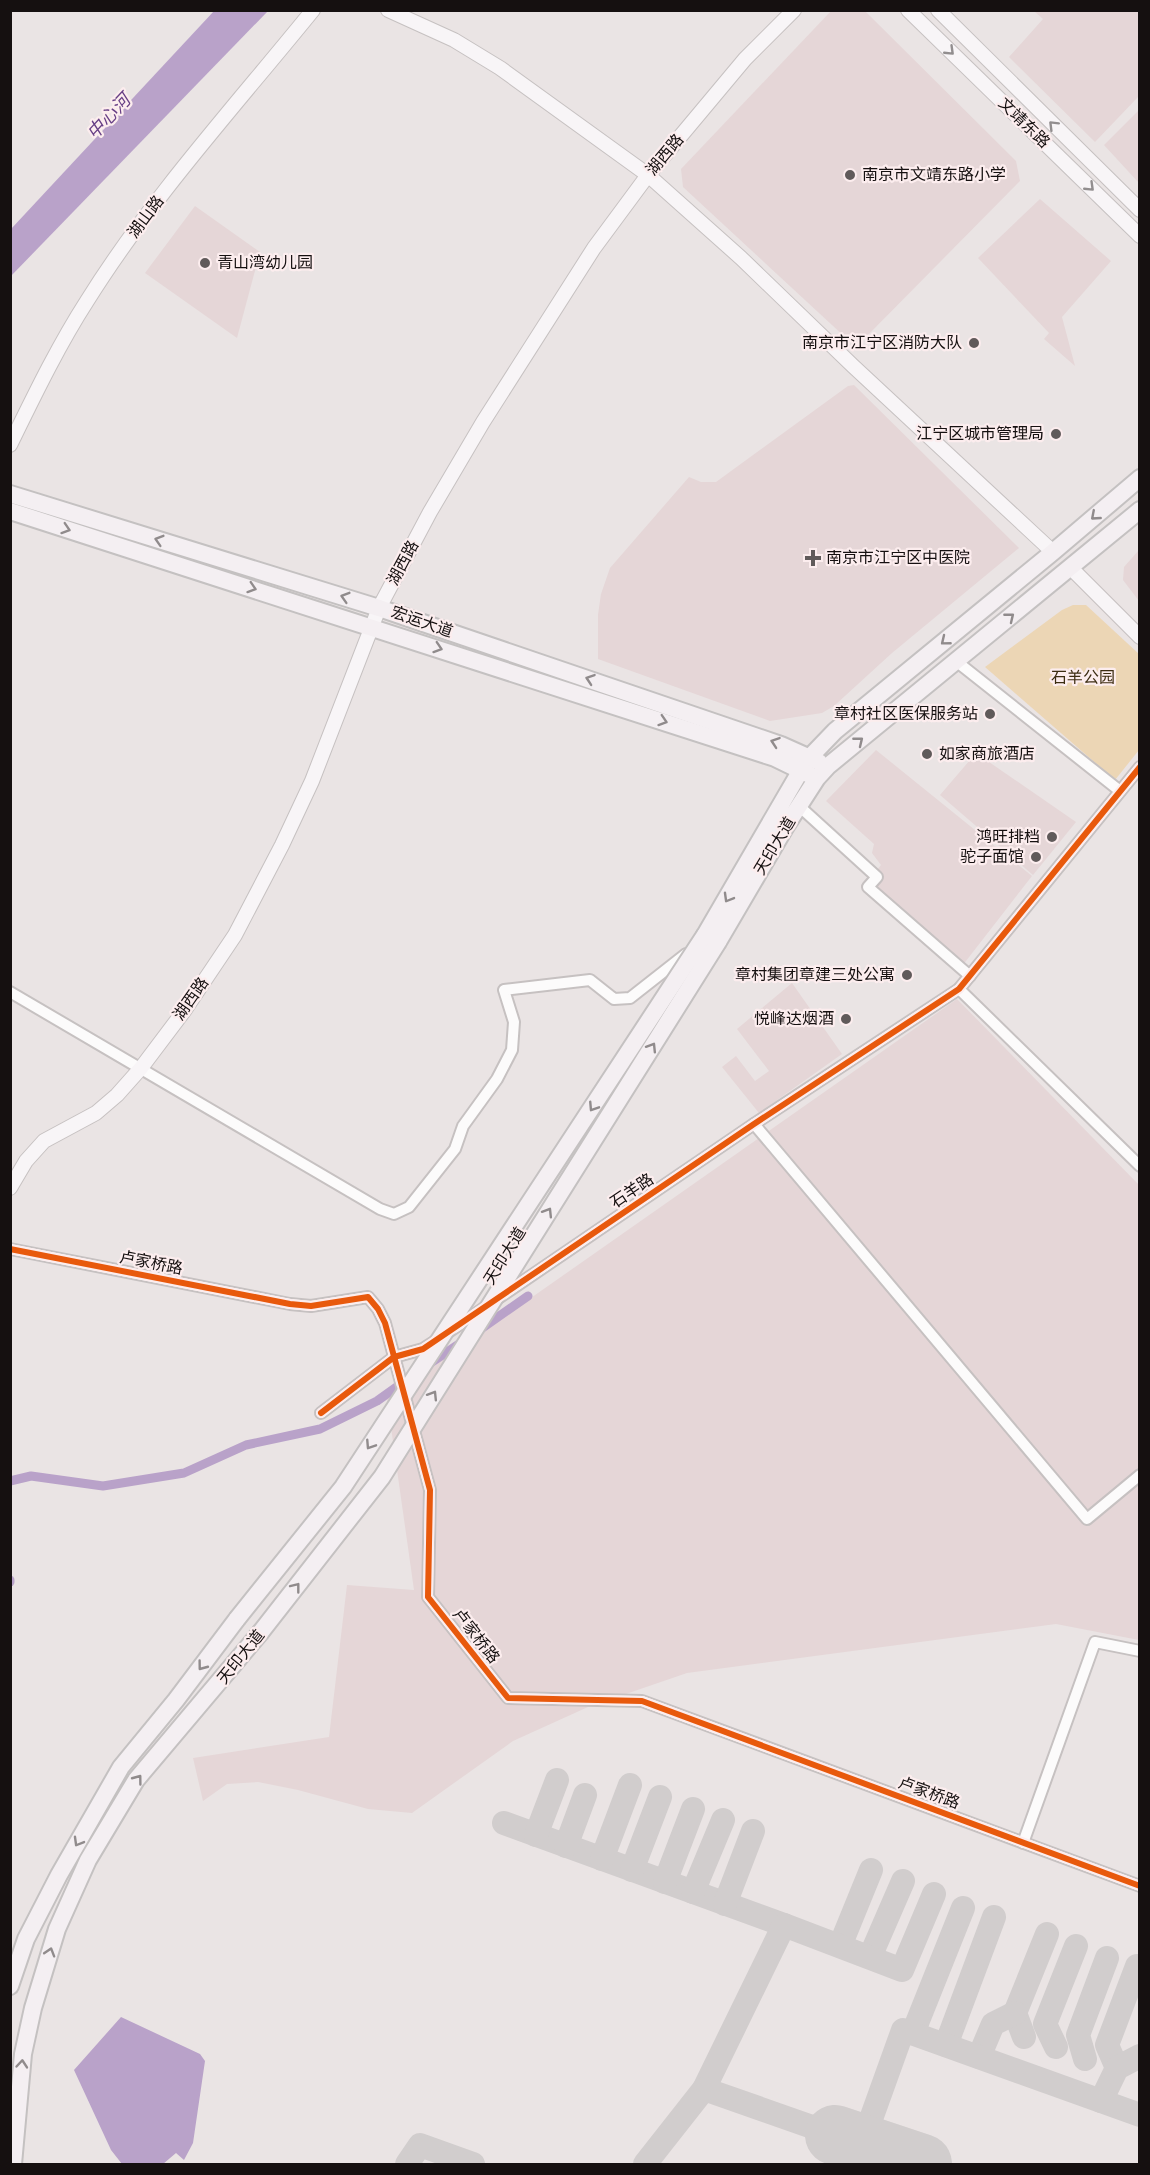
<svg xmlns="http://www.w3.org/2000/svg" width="1150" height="2175" font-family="'Source Sans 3','Noto Sans SC',sans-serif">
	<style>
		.built { fill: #e5d6d7 }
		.green { fill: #ecd6b5 }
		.water { fill: #b9a2c9 }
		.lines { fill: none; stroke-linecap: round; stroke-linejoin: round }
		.canal { stroke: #b9a2c9; stroke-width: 9 }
		.taxiway { stroke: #d1cdcd; stroke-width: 24 }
		.runway { stroke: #d1cdcd; stroke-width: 60 }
		.street-casing { stroke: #c6c1c1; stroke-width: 14 }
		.secondary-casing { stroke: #c6c1c1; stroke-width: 16 }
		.primary-casing { stroke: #c4c1c1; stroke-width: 20 }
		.street { stroke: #fcfbfb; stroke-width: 10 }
		.secondary { stroke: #f8f5f7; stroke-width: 14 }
		.primary { stroke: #f4eff2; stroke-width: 16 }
		.primary-bridge-casing { stroke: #c4c1c1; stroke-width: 20; stroke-linecap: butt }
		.primary-bridge { stroke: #f4eff2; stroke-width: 16 }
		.cycleway-casing { stroke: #fcedee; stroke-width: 10 }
		.cycleway { stroke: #e8590c; stroke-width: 6 }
		.oneway { stroke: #928e8f }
		.oneway2 { stroke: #908b8c }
		.poi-dot { fill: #605a5a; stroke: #fcedee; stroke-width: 2 }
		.labels { text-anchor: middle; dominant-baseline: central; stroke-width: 4.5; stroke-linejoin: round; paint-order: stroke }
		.street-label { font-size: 16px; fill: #151010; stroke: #fcedee }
		.poi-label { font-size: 16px; fill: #151010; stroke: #fcedee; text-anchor: end }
		.park-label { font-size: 16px; fill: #3c2d12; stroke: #fcedee }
		.water-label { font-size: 18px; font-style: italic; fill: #673f85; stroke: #fcedee }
	</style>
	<rect width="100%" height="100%" fill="#eae4e4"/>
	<!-- built -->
	<g class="built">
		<polygon points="865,11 1016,161 1020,181 866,337 846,338 683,187 681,169 831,11"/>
		<polygon points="1034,11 1139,11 1139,96 1095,142 1009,57 1043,19"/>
		<polygon points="1139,110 1139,183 1104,145"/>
		<polygon points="1040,199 1111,261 1062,317 1075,366 1044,339 1049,333 978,258"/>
		<polygon points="195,206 260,252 237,338 145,273"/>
		<polygon points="854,385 1019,548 892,653 834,706 822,713 770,721 598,659 598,615 601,594 610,568 689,477 701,482 716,482 848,386"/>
		<polygon points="1139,550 1139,601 1123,580 1124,567"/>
		<polygon points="876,750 1032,876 959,970 863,888 881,865 872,853 874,844 826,801"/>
		<polygon points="976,753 1076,822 1033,875 940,795"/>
		<polygon points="792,983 842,1054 759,1113 722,1067 736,1056 755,1081 769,1071 737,1029"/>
		<polygon points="957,999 1139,1185 1139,1640 1056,1624 687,1673 588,1707 513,1741 412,1813 368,1809 298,1790 258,1782 227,1784 203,1801 193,1758 329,1737 347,1585 414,1590 387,1399"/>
	</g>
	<!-- green -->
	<polygon class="green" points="1073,605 1086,605 1139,654 1139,750 1115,780 985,667 1062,610"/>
	<!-- water -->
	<g class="water">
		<polygon points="214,11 268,11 11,276 11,229"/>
		<polygon points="121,2017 200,2054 205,2061 193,2143 184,2160 176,2153 163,2164 122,2164 111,2150 74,2070"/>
	</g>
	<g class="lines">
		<!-- canal -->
		<g class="canal">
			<polyline points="478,1331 528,1296"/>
			<polyline points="426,1366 462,1342"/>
			<polyline points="10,1481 31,1476 103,1486 184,1473 246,1445 320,1429 377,1401 405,1381"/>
			<polyline points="10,1580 10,1582"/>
		</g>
		<!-- taxiway -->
		<g class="taxiway">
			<polyline points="504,1823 784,1925"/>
			<polyline points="536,1835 557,1780"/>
			<polyline points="566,1846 585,1795"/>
			<polyline points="602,1859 630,1785"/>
			<polyline points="632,1870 660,1797"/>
			<polyline points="665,1882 693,1809"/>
			<polyline points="693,1892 723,1820"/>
			<polyline points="725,1904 753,1831"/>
			<polyline points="840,1946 871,1870"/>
			<polyline points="870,1957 903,1881"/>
			<polyline points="913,2033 963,1908"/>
			<polyline points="1024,2037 1015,2013 1047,1934"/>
			<polyline points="946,2045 994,1917"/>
			<polyline points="1056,2047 1045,2024 1076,1946"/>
			<polyline points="979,2057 993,2024 1015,2013"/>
			<polyline points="1085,2059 1078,2035 1107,1958"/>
			<polyline points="1117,2068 1107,2045 1137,1966"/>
			<polyline points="704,2089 784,1925 902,1970 934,1894"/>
			<polyline points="1101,2101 1117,2068 1140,2056"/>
			<polyline points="862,2144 903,2030 1140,2115"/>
			<polyline points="407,2164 420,2145 473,2164"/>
			<polyline points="645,2164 704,2089 835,2135"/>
		</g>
		<!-- runway -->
		<polyline class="runway" points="835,2135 922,2164"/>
		<!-- street casing -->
		<g class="street-casing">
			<g id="street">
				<polyline points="956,661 1120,791"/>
				<polyline points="799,806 877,877 868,887 970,976"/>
				<polyline points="959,989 1140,1166"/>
				<polyline points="10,992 380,1209 394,1214 409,1207 455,1149 463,1126 497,1079 512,1050 514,1022 504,990 590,980 614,999 630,998 686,954"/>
				<polyline points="754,1124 1087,1519 1140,1475"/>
				<polyline points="10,1249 290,1304 311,1306 368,1297 378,1309 385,1323 430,1490 428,1597 508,1698 642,1701 1140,1886"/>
				<polyline points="497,1299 754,1124 959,989 1140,767"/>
				<polyline points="447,1333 484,1308"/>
				<polyline points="321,1413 394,1357 423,1349 434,1342"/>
				<polyline points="1023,1843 1095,1642 1140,1651"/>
			</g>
		</g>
		<!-- secondary casing -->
		<g class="secondary-casing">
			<g id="secondary">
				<polyline points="388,10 454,40 500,68 648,175 741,258 853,366 1053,552"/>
				<polyline points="908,10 1140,236"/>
				<polyline points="938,10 1140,210"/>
				<path d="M10,445C34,396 58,346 87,301C152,197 236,105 313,10"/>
				<polyline points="1071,568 1140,637"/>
				<polyline points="10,1188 26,1161 44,1141 96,1113 117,1095 141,1068 184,1011 235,935 282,845 312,781 379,608 430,512 483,422 594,248 648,175 745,59 794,10"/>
			</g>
		</g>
		<!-- primary casing -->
		<g class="primary-casing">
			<g id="primary">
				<polyline points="1140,478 1053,552 835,731 810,757 801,770 705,935 718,942 786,826 817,778 828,766 1140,510"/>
				<polyline points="10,494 379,608 781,745 819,762"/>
				<polyline points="10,511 775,758 810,775"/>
				<polyline points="10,1986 26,1939 59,1875 121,1767 176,1700 237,1619"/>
				<polyline points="13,2164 23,2054 33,2008 57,1929 88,1860 136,1780 260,1633"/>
			</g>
		</g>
		<!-- street -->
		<use href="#street" class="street"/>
		<!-- secondary -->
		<use href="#secondary" class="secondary"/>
		<!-- primary -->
		<use href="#primary" class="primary"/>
		<!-- primary-bridge casing -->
		<g class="primary-bridge-casing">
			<g id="primary-bridge">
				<polyline points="237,1619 343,1487 705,935"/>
				<polyline points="260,1633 382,1477 718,942"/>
			</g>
		</g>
		<!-- primary-bridge -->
		<use href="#primary-bridge" class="primary-bridge"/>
		<!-- cycleway casing -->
		<g class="cycleway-casing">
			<g id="cycleway">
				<polyline points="10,1249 290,1304 311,1306 368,1297 378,1309 385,1323 430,1490 428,1597 508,1698 642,1701 1140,1886"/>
				<polyline points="321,1413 394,1357 423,1349 754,1124 959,989 1140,767"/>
			</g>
		</g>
		<!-- cycleway -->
		<use href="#cycleway" class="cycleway"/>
	</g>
	<!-- one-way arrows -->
	<defs><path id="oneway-chevron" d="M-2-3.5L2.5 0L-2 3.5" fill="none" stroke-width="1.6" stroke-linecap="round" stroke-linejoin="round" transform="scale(1.5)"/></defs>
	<g class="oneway">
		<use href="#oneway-chevron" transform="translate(950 51) rotate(44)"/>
		<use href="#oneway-chevron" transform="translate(1053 125) rotate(-135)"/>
		<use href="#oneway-chevron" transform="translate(1090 187) rotate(44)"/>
	</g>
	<g class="oneway2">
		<use href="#oneway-chevron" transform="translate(1095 516) rotate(139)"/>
		<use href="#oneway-chevron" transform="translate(66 529) rotate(18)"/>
		<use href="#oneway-chevron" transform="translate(159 540) rotate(-163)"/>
		<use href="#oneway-chevron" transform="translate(252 588) rotate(18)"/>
		<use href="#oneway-chevron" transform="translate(345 597) rotate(-163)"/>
		<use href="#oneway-chevron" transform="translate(1010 617) rotate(-39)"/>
		<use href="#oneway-chevron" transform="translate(945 641) rotate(141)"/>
		<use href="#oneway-chevron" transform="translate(438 648) rotate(18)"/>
		<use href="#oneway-chevron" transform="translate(590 679) rotate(-161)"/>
		<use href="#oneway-chevron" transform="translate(663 721) rotate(18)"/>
		<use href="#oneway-chevron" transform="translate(859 741) rotate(-39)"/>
		<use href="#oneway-chevron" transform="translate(775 742) rotate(-161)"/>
		<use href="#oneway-chevron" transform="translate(728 898) rotate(120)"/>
		<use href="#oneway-chevron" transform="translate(652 1047) rotate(-58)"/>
		<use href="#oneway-chevron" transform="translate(593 1107) rotate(123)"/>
		<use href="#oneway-chevron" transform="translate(548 1212) rotate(-58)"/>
		<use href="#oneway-chevron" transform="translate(433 1395) rotate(-58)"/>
		<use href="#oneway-chevron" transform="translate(370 1445) rotate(123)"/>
		<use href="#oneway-chevron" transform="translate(296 1587) rotate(-52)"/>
		<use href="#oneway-chevron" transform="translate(202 1666) rotate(127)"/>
		<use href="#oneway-chevron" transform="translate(138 1779) rotate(-53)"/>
		<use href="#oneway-chevron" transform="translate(78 1842) rotate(120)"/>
		<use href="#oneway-chevron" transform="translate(50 1952) rotate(-73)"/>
		<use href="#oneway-chevron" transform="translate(22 2064) rotate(-85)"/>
	</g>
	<!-- markers -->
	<g class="poi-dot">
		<circle cx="850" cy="175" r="6"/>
		<circle cx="205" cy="263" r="6"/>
		<circle cx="974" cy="343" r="6"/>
		<circle cx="1056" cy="434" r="6"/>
		<path d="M810 549h6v6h6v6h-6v6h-6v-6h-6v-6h6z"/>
		<circle cx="990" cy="714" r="6"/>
		<circle cx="927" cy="754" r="6"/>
		<circle cx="1052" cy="837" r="6"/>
		<circle cx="1036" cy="857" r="6"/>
		<circle cx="907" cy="975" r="6"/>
		<circle cx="846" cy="1019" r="6"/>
	</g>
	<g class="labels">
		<!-- street labels -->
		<g class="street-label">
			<text transform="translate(1024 123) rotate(44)">文靖东路</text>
			<text transform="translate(665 155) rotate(-50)">湖西路</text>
			<text transform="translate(146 217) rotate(-53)">湖山路</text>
			<text transform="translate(403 563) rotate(-62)">湖西路</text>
			<text transform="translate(422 622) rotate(19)">宏运大道</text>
			<text transform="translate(775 846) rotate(-59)">天印大道</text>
			<text transform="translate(191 999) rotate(-55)">湖西路</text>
			<text transform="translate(632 1191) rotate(-34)">石羊路</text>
			<text transform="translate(505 1256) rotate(-58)">天印大道</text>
			<text transform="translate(151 1263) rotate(11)">卢家桥路</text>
			<text transform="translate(476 1636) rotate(52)">卢家桥路</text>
			<text transform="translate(241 1657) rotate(-51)">天印大道</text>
			<text transform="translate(929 1793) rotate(20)">卢家桥路</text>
		</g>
		<!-- poi labels -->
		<g class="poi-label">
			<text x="862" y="175" text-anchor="start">南京市文靖东路小学</text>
			<text x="217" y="263" text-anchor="start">青山湾幼儿园</text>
			<text x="962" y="343">南京市江宁区消防大队</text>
			<text x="1044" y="434">江宁区城市管理局</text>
			<text x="826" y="558" text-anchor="start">南京市江宁区中医院</text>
			<text x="978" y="714">章村社区医保服务站</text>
			<text x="939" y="754" text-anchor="start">如家商旅酒店</text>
			<text x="1040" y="837">鸿旺排档</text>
			<text x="1024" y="857">驼子面馆</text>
			<text x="895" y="975">章村集团章建三处公寓</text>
			<text x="834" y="1019">悦峰达烟酒</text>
		</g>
		<!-- park labels -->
		<g class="park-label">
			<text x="1083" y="678">石羊公园</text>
		</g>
		<!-- water labels -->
		<g class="water-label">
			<text transform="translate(109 117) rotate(-47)">中心河</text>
		</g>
	</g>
	<!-- border -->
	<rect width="1150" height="2175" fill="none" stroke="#151010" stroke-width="24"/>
</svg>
